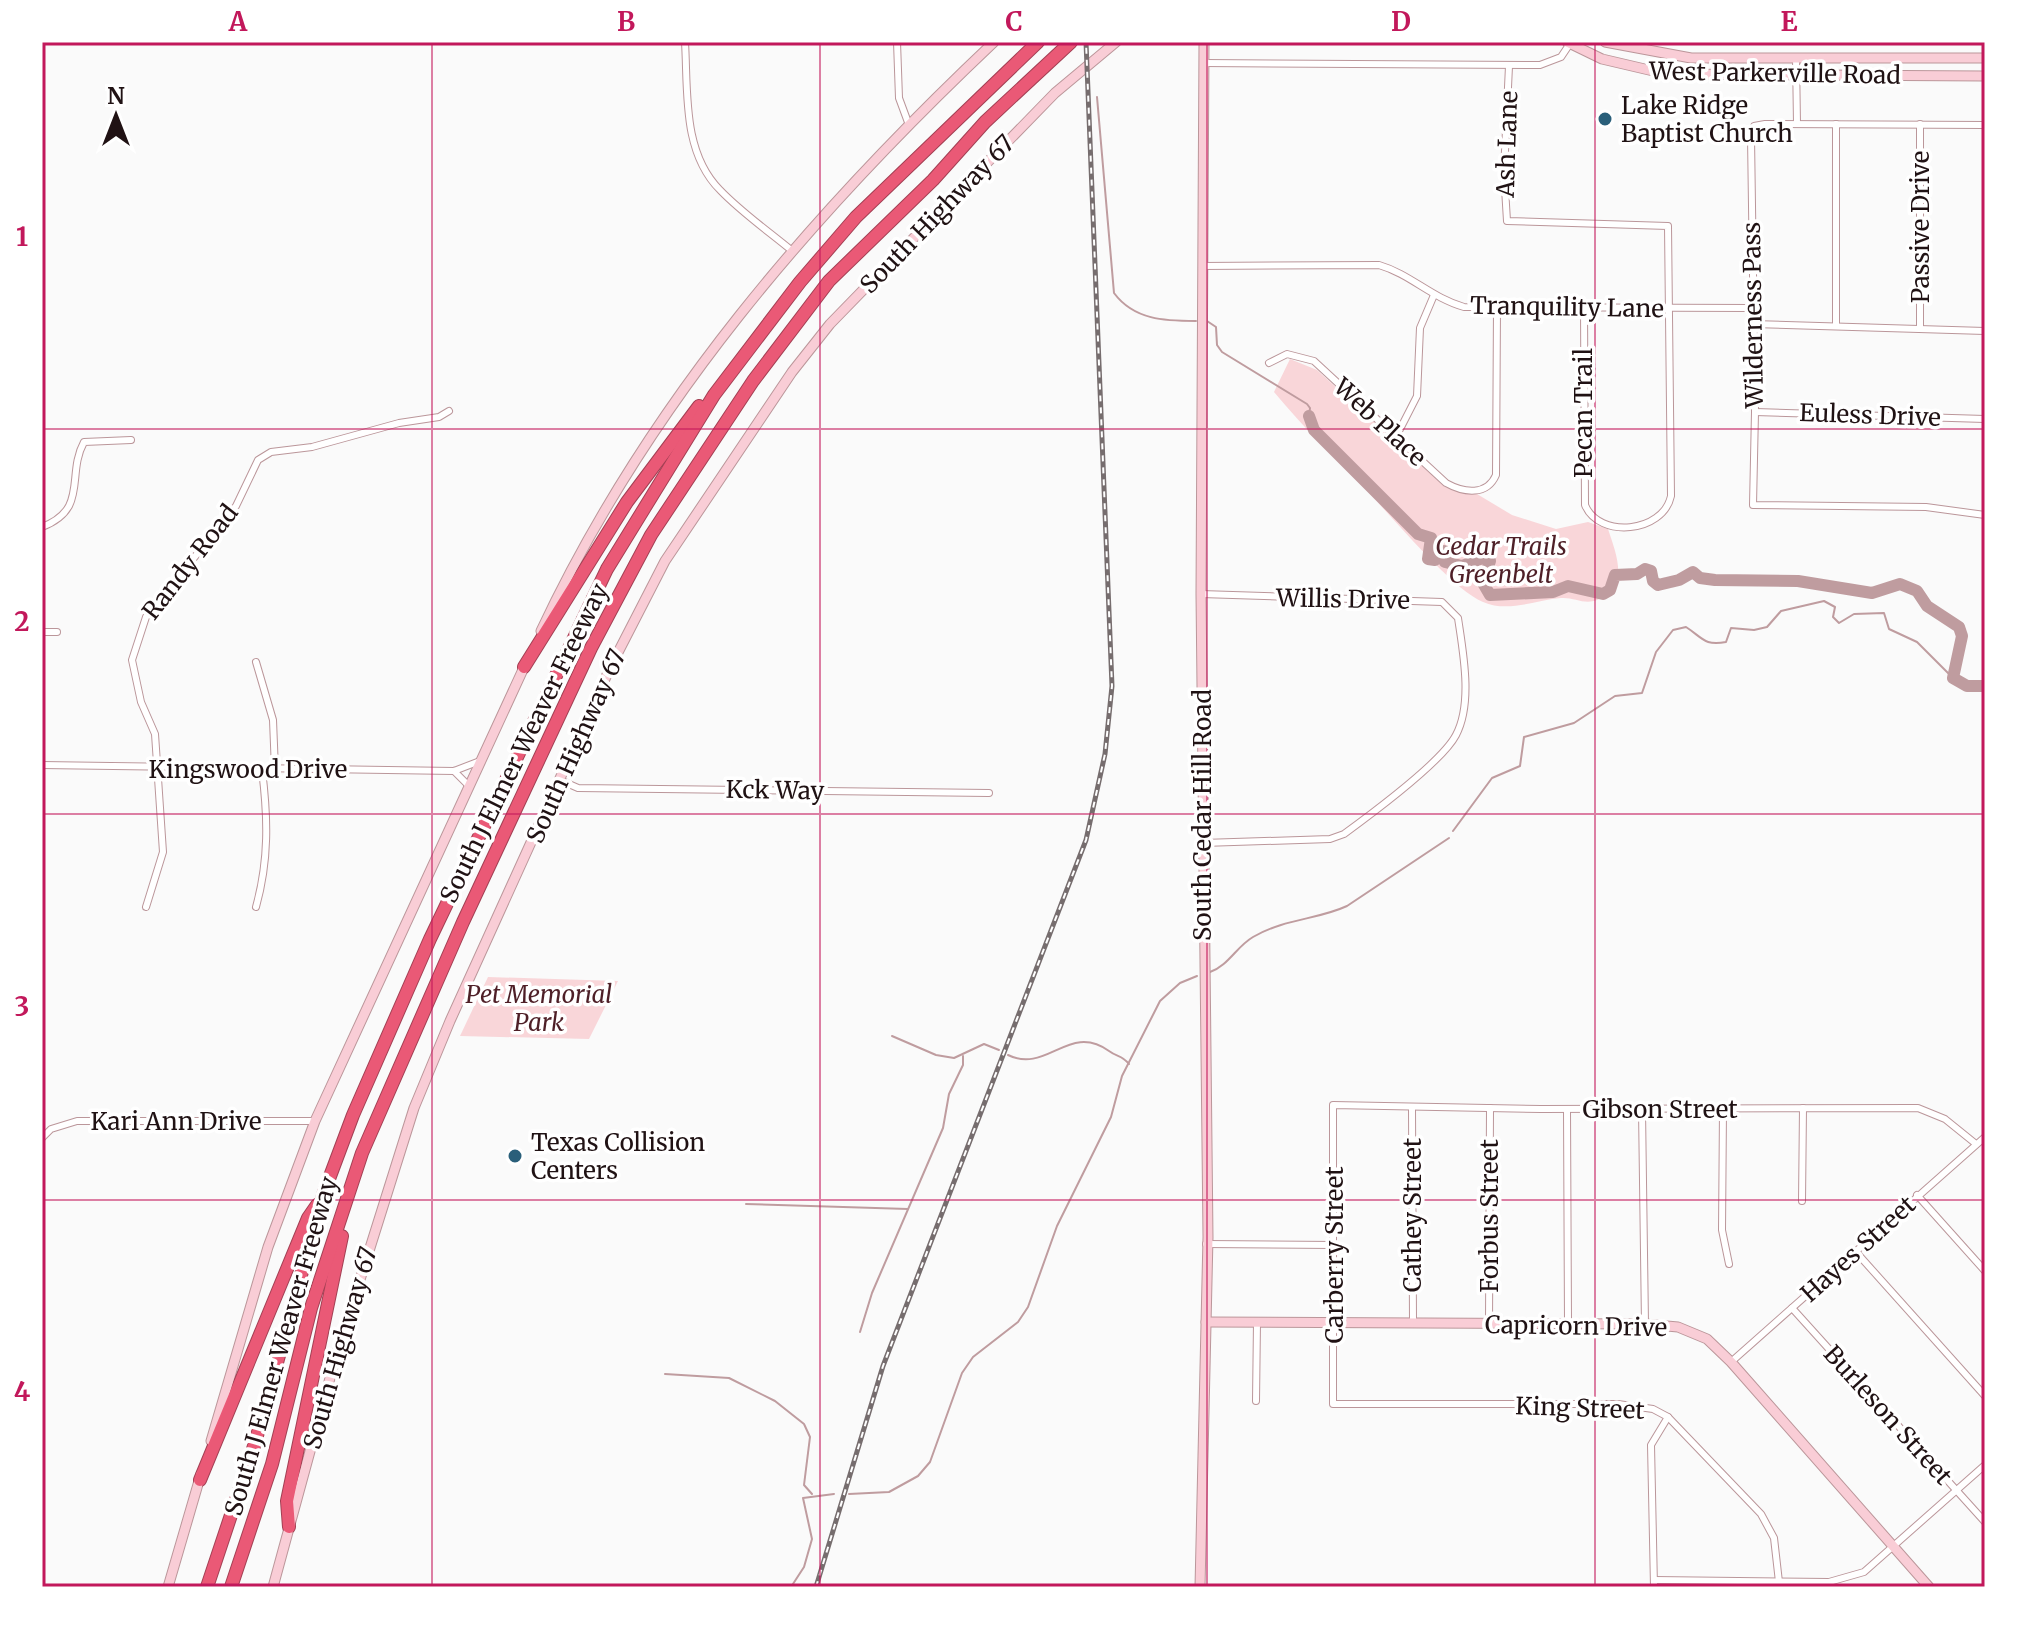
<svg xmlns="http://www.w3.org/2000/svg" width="2027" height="1629" font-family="Merriweather,serif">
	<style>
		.green { fill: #f9d6d9 }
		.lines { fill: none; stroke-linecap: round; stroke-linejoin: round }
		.stream { stroke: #bf9c9f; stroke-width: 2 }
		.river { stroke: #bf9c9f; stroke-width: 12 }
		.street-casing { stroke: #bb969a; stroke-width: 8 }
		.secondary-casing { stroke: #bb969a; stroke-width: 11 }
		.highway-casing { stroke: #a34054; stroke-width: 14 }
		.street { stroke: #fff; stroke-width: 6 }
		.secondary { stroke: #f9cdd6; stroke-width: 9 }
		.highway { stroke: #ea5976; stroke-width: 12 }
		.rail-casing { stroke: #766d6e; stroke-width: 5 }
		.rail { stroke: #fff; stroke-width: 2; stroke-dasharray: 6; stroke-linecap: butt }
		.grid { fill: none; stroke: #c2185b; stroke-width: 2; stroke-opacity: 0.55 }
		.poi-dot { fill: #2a5f7a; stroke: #fff; stroke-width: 3 }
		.labels { text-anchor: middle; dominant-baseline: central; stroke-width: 7; stroke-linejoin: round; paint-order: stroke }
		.street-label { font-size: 24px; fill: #201214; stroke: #fff }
		.poi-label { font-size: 24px; fill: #201214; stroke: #fff; text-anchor: start }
		.park-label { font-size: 24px; font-style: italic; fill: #4e1f27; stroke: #fff }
		.neatline { fill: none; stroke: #c2185b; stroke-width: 3 }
		.grid-label { font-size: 26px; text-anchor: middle; font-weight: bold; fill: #c2185b }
	</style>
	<rect width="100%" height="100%" fill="#fafafa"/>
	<!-- green -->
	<g class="green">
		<polygon points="1682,42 1985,42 1985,44 1685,42"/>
		<path d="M1290,359L1317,370L1445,487L1477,494L1512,515L1556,529L1588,522L1608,529C1617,556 1630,588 1597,600C1584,605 1574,597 1561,598C1536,600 1508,613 1483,602C1452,589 1395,520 1369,493C1336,460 1304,428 1274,392Z"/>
		<polygon points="488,977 618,981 589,1039 460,1036"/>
	</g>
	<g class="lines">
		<!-- stream -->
		<g class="stream">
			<path d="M1097,97L1114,293C1134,320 1165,321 1196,321"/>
			<polyline points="1207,321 1216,327 1217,345 1222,352 1307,404 1310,408 1309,416"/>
			<path d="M1453,831L1492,778L1520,766L1524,737L1574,723L1615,696L1642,693L1656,652L1673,630L1686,627C1703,638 1704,646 1726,642L1731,628L1754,630L1767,627L1781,611L1824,601L1835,607L1833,617L1839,623L1854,614L1884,613L1889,629L1917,642L1953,678"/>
			<path d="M1210,972C1229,965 1236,947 1253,937C1286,918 1317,920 1347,906L1449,838"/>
			<polyline points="892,1036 936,1055 954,1058 984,1044 999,1050"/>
			<path d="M1008,1055C1047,1074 1069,1022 1109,1051C1117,1057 1122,1055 1129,1064"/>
			<polyline points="746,1204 908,1209"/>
			<polyline points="860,1332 872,1293 943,1128 949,1094 963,1065 963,1056"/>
			<polyline points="665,1374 729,1378 775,1401 804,1424 810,1437 804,1485 812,1494"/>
			<polyline points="849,1494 889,1492 918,1476 930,1462 962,1373 973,1357 1018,1322 1028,1307 1057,1226 1111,1117 1122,1076 1160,1001 1180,983 1197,976"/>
			<polyline points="791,1587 804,1567 812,1539 803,1498 834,1494"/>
		</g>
		<!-- river -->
		<polyline class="river" points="1309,416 1314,430 1418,534 1431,538 1428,559 1435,560 1444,551 1445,562 1462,566 1488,556 1490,561 1483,583 1490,595 1553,592 1568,586 1603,594 1610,590 1615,575 1637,574 1645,569 1651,571 1653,581 1658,585 1679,580 1693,572 1700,578 1715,580 1798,581 1872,593 1900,584 1917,591 1927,606 1959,627 1962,636 1953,678 1967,686 1985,686"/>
		<!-- street casing -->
		<g class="street-casing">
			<g id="street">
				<path d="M685,42C688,91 682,152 720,190C741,212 768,231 791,250"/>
				<polyline points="897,42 899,98 909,125"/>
				<polyline points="1796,58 1797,124"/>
				<polyline points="1203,63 1540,65 1561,57 1571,42"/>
				<path d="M1509,66L1504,172L1507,221L1668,226L1671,496C1663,533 1599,539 1585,505L1584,307"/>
				<polyline points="1836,124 1836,326"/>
				<polyline points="1920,124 1920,329"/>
				<polyline points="1985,125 1765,124 1754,126 1751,137 1755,412 1753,505 1926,507 1985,515"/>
				<path d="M1202,266L1379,265C1410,274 1432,298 1464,307L1751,308"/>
				<polyline points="1752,324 1985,331"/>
				<path d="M1269,363L1287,354L1314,361L1446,483C1464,493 1487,496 1496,475L1497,308"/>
				<polyline points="1755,412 1985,419"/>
				<polyline points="1396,437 1417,396 1420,328 1434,295"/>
				<path d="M42,527C89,509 66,475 84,442L131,440"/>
				<path d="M1201,594L1442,602L1458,618C1463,652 1473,703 1456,735C1442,762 1370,815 1344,834L1330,839L1203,843"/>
				<polyline points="42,632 57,632"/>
				<polyline points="256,662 273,720 275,770"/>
				<polyline points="42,765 454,771 480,761"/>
				<polyline points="454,771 469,786"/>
				<polyline points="562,781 578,788 989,793"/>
				<polyline points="146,907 163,852 155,734 141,702 132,660 146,617 236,506 258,460 271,452 312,447 399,423 439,417 449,411"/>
				<path d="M256,907C269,860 268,818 262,770"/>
				<polyline points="1412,1108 1413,1323"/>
				<polyline points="1567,1110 1568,1323"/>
				<polyline points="1642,1110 1645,1324"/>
				<polyline points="1723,1110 1722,1230 1729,1264"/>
				<polyline points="42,1138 51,1129 77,1121 315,1121"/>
				<polyline points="1917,1195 1985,1271"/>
				<polyline points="1802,1201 1803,1108"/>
				<polyline points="1206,1244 1334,1245"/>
				<polyline points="1856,1252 1985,1396"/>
				<polyline points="1792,1308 1985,1522"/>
				<polyline points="1489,1324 1490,1108"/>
				<polyline points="1731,1362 1985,1137"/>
				<polyline points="1256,1401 1257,1322"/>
				<polyline points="1654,1580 1829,1582 1864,1572 1985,1465"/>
				<polyline points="1779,1582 1774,1538 1761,1514 1668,1417 1653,1409 1618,1404 1333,1404 1333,1105 1541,1109 1918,1108 1945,1119 1976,1144"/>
				<polyline points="1654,1587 1651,1445 1668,1417"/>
			</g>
		</g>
		<!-- secondary casing -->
		<g class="secondary-casing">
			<g id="secondary">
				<polyline points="1567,42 1602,59 1666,74 1985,76"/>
				<polyline points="1605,42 1691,58 1985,58"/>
				<path d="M541,631C648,403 812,214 994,42"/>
				<polyline points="1206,1322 1645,1324 1678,1327 1707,1339 1731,1362 1929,1587"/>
				<polyline points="211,1441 268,1247 315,1121 526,663"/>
				<polyline points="168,1587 201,1474"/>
				<polyline points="273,1587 336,1356 414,1108 450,1021 610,668 665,561 792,372 830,324 1055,93 1116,42"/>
				<polyline points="1200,1587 1208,1237 1201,594 1204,42"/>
			</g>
		</g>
		<!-- highway casing -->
		<g class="highway-casing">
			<g id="highway">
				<polyline points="524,667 627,502 699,406"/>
				<polyline points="200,1480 308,1218 317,1205"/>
				<polyline points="289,1527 287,1501 342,1236"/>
				<polyline points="207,1587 255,1443 323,1195 353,1115 430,939 607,569 714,395 800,282 856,217 1038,42"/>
				<polyline points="231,1587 272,1464 311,1308 362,1153 463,922 591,648 651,535 753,381 829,281 933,180 985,122 1071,42"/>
			</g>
		</g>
		<!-- street -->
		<use href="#street" class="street"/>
		<!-- secondary -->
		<use href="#secondary" class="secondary"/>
		<!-- highway -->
		<use href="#highway" class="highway"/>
		<!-- rail casing -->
		<g class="rail-casing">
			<polyline id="rail" points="816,1587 883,1366 1086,840 1105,754 1112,686 1086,42"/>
		</g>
		<!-- rail -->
		<use href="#rail" class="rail"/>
	</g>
	<!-- grid -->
	<path class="grid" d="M432,42V1587M820,42V1587M1207,42V1587M1595,42V1587M42,429H1985M42,814H1985M42,1200H1985"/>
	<!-- markers -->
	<g class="poi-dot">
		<circle cx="1605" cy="119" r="8"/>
		<circle cx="515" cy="1156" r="8"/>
	</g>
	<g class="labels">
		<!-- street labels -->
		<g class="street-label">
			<text transform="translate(1775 73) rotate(1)">West Parkerville Road</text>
			<text transform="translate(1507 144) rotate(-88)">Ash Lane</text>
			<text transform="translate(937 214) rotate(-46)">South Highway 67</text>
			<text transform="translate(1920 227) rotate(-90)">Passive Drive</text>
			<text transform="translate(1567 307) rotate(1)">Tranquility Lane</text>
			<text transform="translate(1753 315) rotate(-91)">Wilderness Pass</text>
			<text transform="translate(1583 413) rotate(-90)">Pecan Trail</text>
			<text transform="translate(1870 415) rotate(2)">Euless Drive</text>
			<text transform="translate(1380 422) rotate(43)">Web Place</text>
			<text transform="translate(190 562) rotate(-52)">Randy Road</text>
			<text transform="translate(1343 599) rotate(1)">Willis Drive</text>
			<text transform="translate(524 743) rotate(-64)">South J Elmer Weaver Freeway</text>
			<text transform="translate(576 746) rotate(-66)">South Highway 67</text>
			<text x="248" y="769">Kingswood Drive</text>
			<text transform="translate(775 790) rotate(1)">Kck Way</text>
			<text transform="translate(1202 815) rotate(-90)">South Cedar Hill Road</text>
			<text x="1660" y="1109">Gibson Street</text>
			<text x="176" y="1121">Kari Ann Drive</text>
			<text transform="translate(1412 1215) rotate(-90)">Cathey Street</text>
			<text transform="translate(1489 1216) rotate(-90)">Forbus Street</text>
			<text transform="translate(1858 1249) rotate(-42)">Hayes Street</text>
			<text transform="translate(1334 1255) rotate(-90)">Carberry Street</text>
			<text transform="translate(1576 1326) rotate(1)">Capricorn Drive</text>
			<text transform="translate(281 1346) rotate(-74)">South J Elmer Weaver Freeway</text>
			<text transform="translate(340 1348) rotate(-74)">South Highway 67</text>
			<text transform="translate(1580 1408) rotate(2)">King Street</text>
			<text transform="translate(1888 1415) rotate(48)">Burleson Street</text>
		</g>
		<!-- poi labels -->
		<g class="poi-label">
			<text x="1621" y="105">Lake Ridge<tspan x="1621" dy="28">Baptist Church</tspan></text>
			<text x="531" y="1142">Texas Collision<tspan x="531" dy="28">Centers</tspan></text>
		</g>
		<!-- park labels -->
		<g class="park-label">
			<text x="1501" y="546">Cedar Trails<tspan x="1501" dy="28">Greenbelt</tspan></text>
			<text x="539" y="994">Pet Memorial<tspan x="539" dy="28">Park</tspan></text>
		</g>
	</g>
	<!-- border -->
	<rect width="2027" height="1629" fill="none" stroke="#ffffff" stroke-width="88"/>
	<!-- north arrow -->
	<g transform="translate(116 116)" stroke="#ffffff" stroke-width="6" paint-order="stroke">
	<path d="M0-6L14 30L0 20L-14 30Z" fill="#201214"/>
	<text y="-12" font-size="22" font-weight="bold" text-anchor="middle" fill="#201214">N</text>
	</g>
	<rect x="44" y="44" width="1939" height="1541" class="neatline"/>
	<g class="grid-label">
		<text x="238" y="31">A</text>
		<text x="626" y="31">B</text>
		<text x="1014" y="31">C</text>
		<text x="1401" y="31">D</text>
		<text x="1789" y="31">E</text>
		<text x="22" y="246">1</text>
		<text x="22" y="631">2</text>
		<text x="22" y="1016">3</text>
		<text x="22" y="1401">4</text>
	</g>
</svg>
